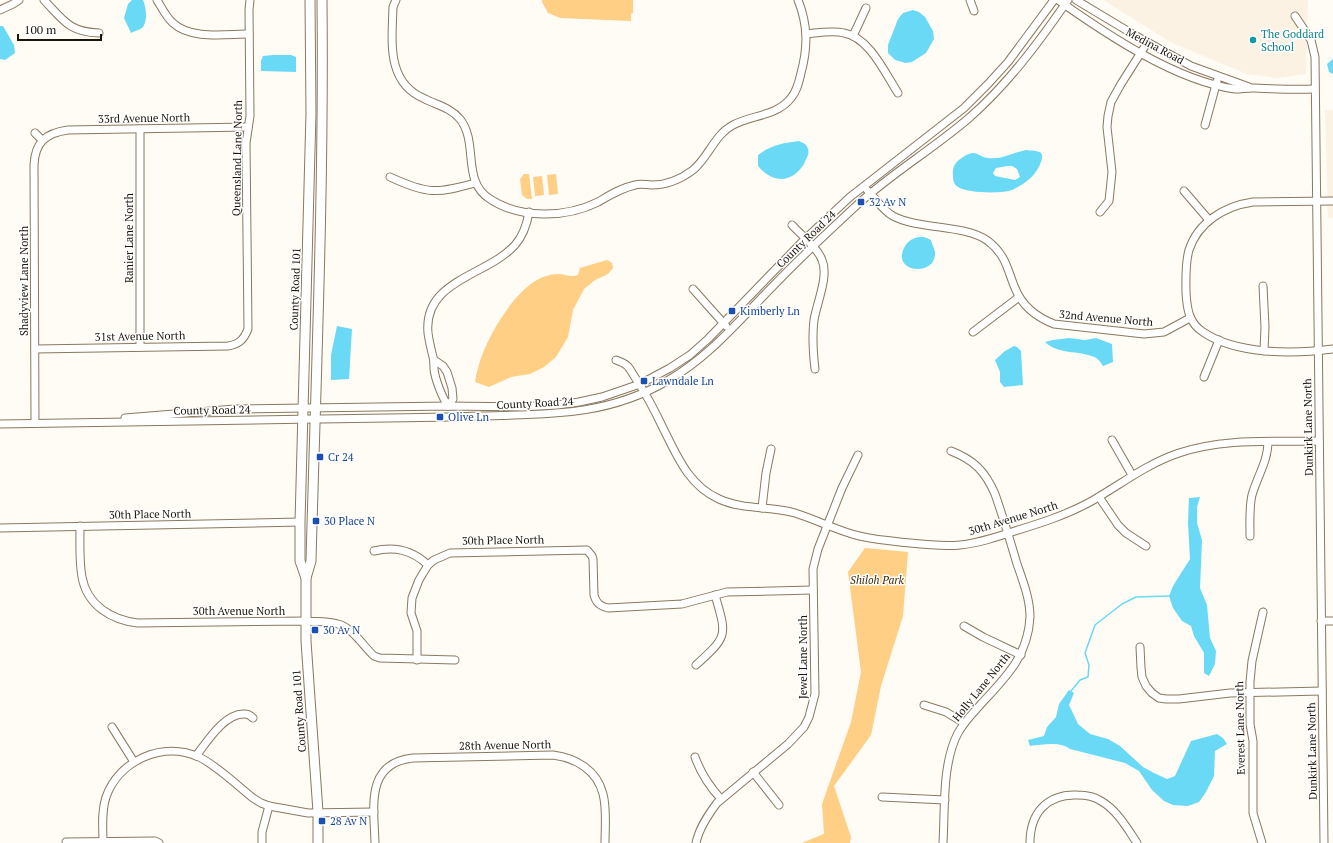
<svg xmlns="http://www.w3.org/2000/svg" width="1333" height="843" font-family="'PT Serif',serif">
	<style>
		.built { fill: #fcf2e4 }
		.green { fill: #fecf85 }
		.water { fill: #6ad9f6; fill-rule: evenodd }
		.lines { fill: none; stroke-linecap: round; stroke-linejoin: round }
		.stream { stroke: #6ad9f6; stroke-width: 1.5 }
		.minor-casing { stroke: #89795f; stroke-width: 9 }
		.major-casing { stroke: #89795f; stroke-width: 11 }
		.minor { stroke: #fff; stroke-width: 7 }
		.major { stroke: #fff; stroke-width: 9 }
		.culture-dot { fill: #0f9aa8; stroke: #fff; stroke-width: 1.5 }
		.transit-dot { fill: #1a4fb4; stroke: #fff; stroke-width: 1.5 }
		.labels { text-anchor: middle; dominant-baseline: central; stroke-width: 3; stroke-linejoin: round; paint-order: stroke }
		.culture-label { font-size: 11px; fill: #0d838f; stroke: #fff; text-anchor: start }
		.street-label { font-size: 11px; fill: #1b150b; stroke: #fff }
		.transit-label { font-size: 11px; fill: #164399; stroke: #fff; text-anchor: start }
		.park-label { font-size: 11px; font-style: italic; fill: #3c2906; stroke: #fff }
	</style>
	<rect width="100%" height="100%" fill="#fffbf5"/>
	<!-- built -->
	<g class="built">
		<polygon points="1103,0 1308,0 1306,74 1279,78 1247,74 1172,43"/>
		<polygon points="1325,110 1333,110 1333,218 1328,218"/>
	</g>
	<!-- green -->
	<g class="green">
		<polygon points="542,0 633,0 633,13 631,14 631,21 560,18 548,13 542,2"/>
		<polygon points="524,174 529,174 532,199 527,199 522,195 520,179"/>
		<polygon points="556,174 558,194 549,195 547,175"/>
		<polygon points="542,176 544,195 535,196 533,177"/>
		<path d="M607,260L612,263L613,268L608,274L595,280L584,289L573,310L568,337L556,357L544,367L530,374L511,377L489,387L475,382C476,375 478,368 480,361C488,336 513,293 537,280C542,277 552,274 557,274C565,274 570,278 578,275L580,268Z"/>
		<polygon points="865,548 908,552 903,616 881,686 871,735 834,786 851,837 850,843 802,843 824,834 822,804 851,722 861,672 848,572"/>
	</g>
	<!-- water -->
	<g class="water">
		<path d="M132,0H143C146,7 148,20 143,27C140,30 134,31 131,33L124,18L128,4Z"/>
		<polygon points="913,10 919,12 925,17 933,31 934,39 926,53 912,62 906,63 895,60 888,53 888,45 898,19 903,13"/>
		<polygon points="0,26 3,26 14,45 15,53 5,60 0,59"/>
		<polygon points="273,55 291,55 296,57 296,72 261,71 261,61 263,56"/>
		<polygon points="1333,59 1333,74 1329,72 1327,64"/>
		<path d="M799,141C803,143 807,144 808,149C810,154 806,159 804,164C792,183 773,184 758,166V155C771,145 783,143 799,141Z"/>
		<path d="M1026,150C1031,151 1037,150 1041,153C1043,156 1042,158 1041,162C1036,176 1025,184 1012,190C1002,194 966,193 958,187C954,185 953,180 953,176C952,167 955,162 963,157C977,148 977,157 988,158C1002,160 1014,152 1026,150ZM1008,166H1012L1017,169L1020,177L1015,180L995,176L993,173L996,168Z"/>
		<path d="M918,237H924L931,240C932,245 936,251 935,255C933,277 892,272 904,248C907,242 911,239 918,237Z"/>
		<polygon points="337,326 352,329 349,379 331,380 331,355"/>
		<path d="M1069,338L1085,340L1096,338L1112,344L1113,362L1103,366C1101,363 1098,358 1094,357C1078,350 1058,355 1045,342L1053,340Z"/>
		<polygon points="1014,346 1017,347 1021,351 1023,385 1004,387 1000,382 1000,372 995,360 1005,351"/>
		<polygon points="1200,497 1197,507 1197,523 1202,540 1200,588 1207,605 1210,638 1216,651 1215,664 1209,676 1204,673 1204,653 1194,636 1191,626 1182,621 1173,608 1169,596 1173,586 1190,559 1188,523 1189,498"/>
		<path d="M1069,690L1074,693L1069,705L1078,724L1090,734L1108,739L1120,746L1143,767L1154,773L1167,779L1175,776L1191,741L1217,734L1223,738L1227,744L1215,751L1214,776L1206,792L1199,802L1188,806L1173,805L1164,801L1152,790L1139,771L1125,763L1070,749C1059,741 1042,745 1030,746L1028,740L1044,736L1047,727L1056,717L1059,704Z"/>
	</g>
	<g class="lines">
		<!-- stream -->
		<polyline class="stream" points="1071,691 1080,680 1088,677 1089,665 1085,653 1095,625 1122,604 1136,597 1169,596"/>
		<!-- minor casing -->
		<g class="minor-casing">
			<g id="minor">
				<path d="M44,0C63,20 69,32 99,33"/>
				<path d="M157,0C162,8 166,17 173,23C191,40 226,34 249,34"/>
				<path d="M396,0L393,7C392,42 386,83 425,99C437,105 451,108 460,119C479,143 461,181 490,199C520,219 566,218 598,202C610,195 621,188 635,185C641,183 646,185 652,185C666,185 681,179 693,170C709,157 714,135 733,125C752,115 777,116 791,98C797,91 799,82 801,73C808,47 808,25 798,0"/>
				<polyline points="970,0 974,11"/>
				<path d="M1058,0C1106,34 1176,81 1235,89C1241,89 1247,88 1253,88C1274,89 1294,90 1314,89"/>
				<polyline points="1076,0 1136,36 1191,66 1249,87"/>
				<polyline points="0,10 13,4 19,0"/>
				<polyline points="1295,16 1311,40 1315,57 1324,843"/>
				<path d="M806,34C818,33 832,30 844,33C869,37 885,73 898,93"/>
				<polyline points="853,36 866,8"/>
				<polyline points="1205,125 1217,81"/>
				<polyline points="140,129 140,347"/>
				<polyline points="35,133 42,140"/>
				<path d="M390,177C427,194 436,194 475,183"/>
				<path d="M867,190C876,198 882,210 893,216C920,230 964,224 988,241C1006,255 1007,269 1015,288C1022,306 1036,317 1054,324L1144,334L1164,332L1190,318"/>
				<polyline points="1184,191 1209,220"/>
				<path d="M1333,201L1253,202C1225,206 1198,222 1189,250C1185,264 1186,278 1186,293C1187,309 1189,323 1203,332C1237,355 1294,354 1333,349"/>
				<polyline points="1100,212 1109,201 1112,172 1107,127 1108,116 1111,102 1121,84 1147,43"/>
				<path d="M792,225C801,235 818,248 822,260C829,276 817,302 814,320C812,336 813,352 815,369"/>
				<polyline points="1263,286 1265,327 1264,351"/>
				<polyline points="693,289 726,326"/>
				<polyline points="973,332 1019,297"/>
				<path d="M35,349L228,346C240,344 244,339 248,329L246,143L250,116L249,10L250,0"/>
				<polyline points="434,360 443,366 447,372 452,388 453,399 448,406"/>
				<path d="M616,360C630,365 628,367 636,379C646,394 655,411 663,428C677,456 689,486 719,499C743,510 770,506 795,513C814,519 832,528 852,534C867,539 884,540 900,542C920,544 940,547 960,545C979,543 997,537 1015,531C1041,523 1066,515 1090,502C1120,485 1146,464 1179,453C1224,438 1272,442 1319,441"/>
				<polyline points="1204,377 1219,340"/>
				<path d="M448,406C442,397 435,379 434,369C434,365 434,361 433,357C431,349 429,341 428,333C423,280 487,276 515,245C523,236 527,224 529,212"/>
				<polyline points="125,418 235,409 448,406 522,407 557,405 579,402 602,397 640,384 670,368 690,355 708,339 805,239 850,197 964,108 988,84 1008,62 1054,0"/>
				<path d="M35,423L34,165C35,142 46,133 68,130L248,127"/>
				<path d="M0,424C105,422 210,420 315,419C371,418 426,418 482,416C549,414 607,416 667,381C711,356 742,317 777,282C803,255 830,230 857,205C892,173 933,149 969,118C1008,84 1039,42 1068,0"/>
				<polyline points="1112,440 1132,475"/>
				<polyline points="1099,497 1118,525 1126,533 1146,546"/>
				<polyline points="762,508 766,473 771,449"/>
				<path d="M80,526C80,543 79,561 82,577C87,605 111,620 138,623L306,621C316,622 328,621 338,624C353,628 363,646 374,656L380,658L455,660"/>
				<polyline points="0,528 300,522"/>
				<path d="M1250,536C1250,523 1249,508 1252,495C1257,477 1268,461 1268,442"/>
				<path d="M374,551C395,546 412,550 428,565"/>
				<polyline points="1321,621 1333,621"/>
				<polyline points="964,626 983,637 1021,655"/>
				<polyline points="1140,647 1141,668 1142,677 1146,686 1152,693 1159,698 1166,699 1179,699 1230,693 1322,691"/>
				<path d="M417,660V631L411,613L412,598L419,580L428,565L434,560L450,553L587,550L592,556L593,559L594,595C596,603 600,606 608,608L682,604L727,592L813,590"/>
				<path d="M696,665C728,636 727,636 715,595"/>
				<polyline points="924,705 946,712 964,723"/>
				<polyline points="112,727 134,762"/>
				<path d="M196,756C206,743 225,712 245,714C247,714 251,716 253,718"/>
				<path d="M695,757C701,774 709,786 721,799"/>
				<polyline points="753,772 779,805"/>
				<polyline points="882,797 945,800"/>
				<polyline points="66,842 155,841 159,843"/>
				<path d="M103,843C103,828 101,812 106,797C119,760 163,741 199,757C216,765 238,786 253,798L261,803L269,806L308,813L374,812"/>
				<polyline points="262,843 262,832 269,806"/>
				<path d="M375,843C374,807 365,763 413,758L553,755C576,758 597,770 603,794C607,809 605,827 605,843"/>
				<path d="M696,843C699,828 708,815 717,803L788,744L804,727L809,717L815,694L813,569L818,549L842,488L858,455"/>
				<path d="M943,843C945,809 942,763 958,733C964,722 973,713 981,704C1006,677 1028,656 1030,617C1030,599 1023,581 1017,564C1010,540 1003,517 995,494C985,471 974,460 951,451"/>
				<path d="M1030,843C1030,813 1047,794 1077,795C1086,795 1094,796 1101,801C1117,810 1127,828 1137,843"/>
				<polyline points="1262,843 1253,813 1253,741 1250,724 1250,682 1252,661 1263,612"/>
			</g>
		</g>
		<!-- major casing -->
		<g class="major-casing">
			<g id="major">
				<polyline points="306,578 300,561 300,522 311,113 310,0"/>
				<path d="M318,843V812L306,641V578L311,561C316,374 324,187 322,0"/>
			</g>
		</g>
		<!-- minor -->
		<use href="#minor" class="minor"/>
		<!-- major -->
		<use href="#major" class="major"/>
	</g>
	<!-- markers -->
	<circle class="culture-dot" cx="1253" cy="40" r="4"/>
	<g class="transit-dot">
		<rect x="857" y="198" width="8" height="8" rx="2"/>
		<rect x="728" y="307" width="8" height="8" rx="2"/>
		<rect x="640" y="377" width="8" height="8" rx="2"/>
		<rect x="436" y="413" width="8" height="8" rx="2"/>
		<rect x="316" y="453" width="8" height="8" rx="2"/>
		<rect x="312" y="517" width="8" height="8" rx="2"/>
		<rect x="311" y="626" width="8" height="8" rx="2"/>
		<rect x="318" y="817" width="8" height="8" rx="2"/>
	</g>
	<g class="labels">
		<!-- culture labels -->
		<g class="culture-label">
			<text x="1261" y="34">The Goddard<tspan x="1261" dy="13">School</tspan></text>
		</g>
		<!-- street labels -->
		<g class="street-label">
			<text transform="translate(1155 46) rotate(28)">Medina Road</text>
			<text transform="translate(144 118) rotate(-1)">33rd Avenue North</text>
			<text transform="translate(237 158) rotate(-89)">Queensland Lane North</text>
			<text transform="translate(129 238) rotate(-90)">Ranier Lane North</text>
			<text transform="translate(806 239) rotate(-44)">County Road 24</text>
			<text transform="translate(24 281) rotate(-90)">Shadyview Lane North</text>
			<text transform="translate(295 289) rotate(-88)">County Road 101</text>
			<text transform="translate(1106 318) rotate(5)">32nd Avenue North</text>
			<text transform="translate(140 336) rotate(-1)">31st Avenue North</text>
			<text transform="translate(535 403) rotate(-3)">County Road 24</text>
			<text transform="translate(212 410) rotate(-1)">County Road 24</text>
			<text transform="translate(1308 427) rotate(-91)">Dunkirk Lane North</text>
			<text transform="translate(150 514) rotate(-1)">30th Place North</text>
			<text transform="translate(1013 518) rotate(-17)">30th Avenue North</text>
			<text transform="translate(503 540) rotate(-1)">30th Place North</text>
			<text x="239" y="611">30th Avenue North</text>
			<text transform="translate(803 657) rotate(-90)">Jewel Lane North</text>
			<text transform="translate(981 687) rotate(-51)">Holly Lane North</text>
			<text transform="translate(299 711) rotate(-94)">County Road 101</text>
			<text transform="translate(1240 728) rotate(-91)">Everest Lane North</text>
			<text transform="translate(505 745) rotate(-1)">28th Avenue North</text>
			<text transform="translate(1312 751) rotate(-91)">Dunkirk Lane North</text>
		</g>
		<!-- transit labels -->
		<g class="transit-label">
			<text x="869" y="202">32 Av N</text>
			<text x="740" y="311">Kimberly Ln</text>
			<text x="652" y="381">Lawndale Ln</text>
			<text x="448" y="417">Olive Ln</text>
			<text x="328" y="457">Cr 24</text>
			<text x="324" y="521">30 Place N</text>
			<text x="323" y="630">30 Av N</text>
			<text x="330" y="821">28 Av N</text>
		</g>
		<!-- park labels -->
		<g class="park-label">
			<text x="877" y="580">Shiloh Park</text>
		</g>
	</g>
	<!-- scale -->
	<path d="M18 34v6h83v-6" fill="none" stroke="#1b150b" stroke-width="2"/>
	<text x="24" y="34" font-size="12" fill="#1b150b" stroke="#ffffff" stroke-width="3" paint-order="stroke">100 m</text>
</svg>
